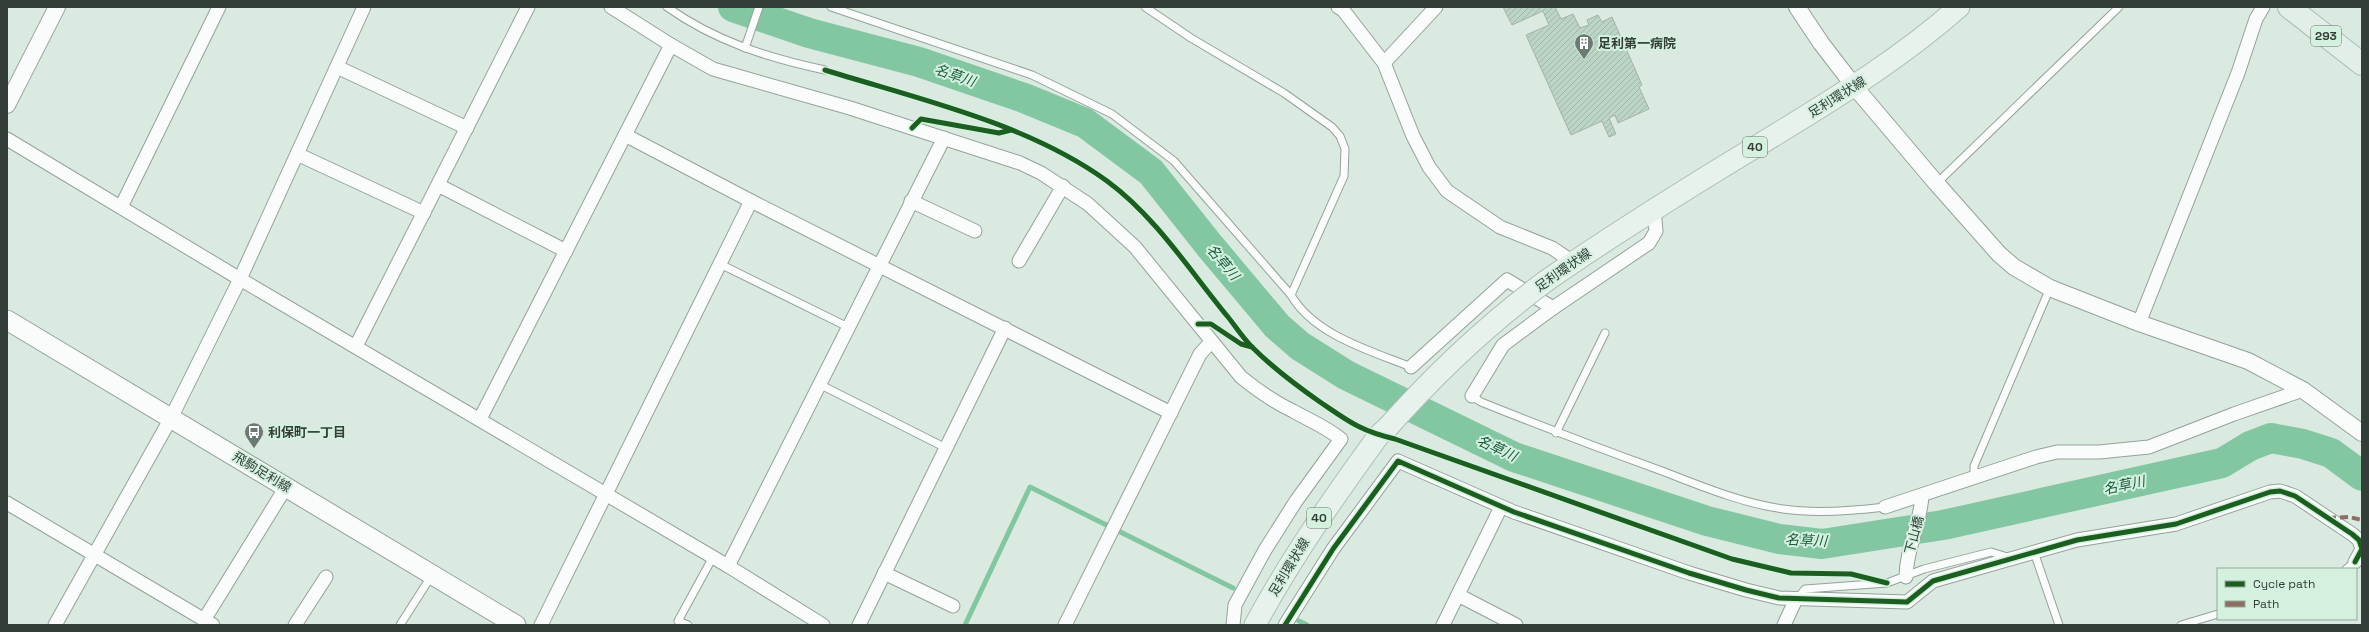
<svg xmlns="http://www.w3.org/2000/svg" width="2369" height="632" font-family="'Space Grotesk','Noto Sans JP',sans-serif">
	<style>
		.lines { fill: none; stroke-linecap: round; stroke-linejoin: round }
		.stream { stroke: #83c6a2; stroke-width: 5 }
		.river { stroke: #83c6a2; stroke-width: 30 }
		.building { fill: url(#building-hatch); stroke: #a5b1aa }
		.service-casing { stroke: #95a19a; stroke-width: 9 }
		.minor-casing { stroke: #95a19a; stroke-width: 15 }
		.tertiary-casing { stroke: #95a19a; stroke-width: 18 }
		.secondary-casing { stroke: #95a19a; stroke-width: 21 }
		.primary-casing { stroke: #aabeb2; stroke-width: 23 }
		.trunk-casing { stroke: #aabeb2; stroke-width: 24 }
		.service { stroke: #f9fcfa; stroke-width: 7 }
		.minor { stroke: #f9fcfa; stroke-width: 13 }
		.tertiary { stroke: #f9fcfa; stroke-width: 16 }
		.secondary { stroke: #f9fcfa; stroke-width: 19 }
		.primary { stroke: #e8f2ed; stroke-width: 21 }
		.trunk { stroke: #e2eee8; stroke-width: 22 }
		.primary-bridge-casing { stroke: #aabeb2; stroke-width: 23; stroke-linecap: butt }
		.primary-bridge { stroke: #e8f2ed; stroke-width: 21 }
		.quiet { stroke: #8d6e63; stroke-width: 4; stroke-dasharray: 8 4; stroke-linecap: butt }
		.cycleway-casing { stroke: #d4f0df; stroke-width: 8 }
		.cycleway { stroke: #1b5e20; stroke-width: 5 }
		.labels { text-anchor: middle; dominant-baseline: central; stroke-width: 4; stroke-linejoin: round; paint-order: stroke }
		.shield { fill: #d4f0df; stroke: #63736a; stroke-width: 1 }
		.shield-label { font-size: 12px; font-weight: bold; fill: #333e38 }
		.poi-label { font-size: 13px; font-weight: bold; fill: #333e38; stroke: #d4f0df; text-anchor: start }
		.street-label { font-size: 13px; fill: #333e38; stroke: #d4f0df }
		.water-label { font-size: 14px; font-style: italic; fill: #185a3c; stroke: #d4f0df }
	</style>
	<defs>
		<pattern id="building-hatch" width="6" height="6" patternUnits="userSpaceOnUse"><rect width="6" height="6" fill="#bcd4c6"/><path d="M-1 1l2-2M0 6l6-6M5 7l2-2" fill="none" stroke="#a2b7ab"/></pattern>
	</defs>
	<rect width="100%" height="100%" fill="#daeae0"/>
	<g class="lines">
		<!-- stream -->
		<g class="stream">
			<polyline points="1299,621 1307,625"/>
			<polyline points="965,625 1030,487 1233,588"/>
		</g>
		<!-- river -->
		<polyline class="river" points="733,7 809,33 919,62 1024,98 1085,123 1151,172 1209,245 1277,326 1300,346 1346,375 1514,457 1707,521 1779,539 1822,544 1943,525 2222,463 2250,446 2271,438 2303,444 2331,453 2362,476"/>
	</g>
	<!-- building -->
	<polygon class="building" points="1503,7 1555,7 1561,19 1573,14 1580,28 1589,25 1587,20 1598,15 1602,22 1612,17 1642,85 1639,87 1649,109 1618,123 1615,115 1609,118 1616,134 1609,137 1602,121 1571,135 1526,35 1549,25 1543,11 1512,25"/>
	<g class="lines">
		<!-- service casing -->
		<g class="service-casing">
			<g id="service">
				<path d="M667,7C715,41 768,58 825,70"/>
				<path d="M831,7L1032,75L1112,114L1174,161L1291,295C1314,335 1371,351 1411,367"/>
				<polyline points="1145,7 1191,38 1284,93 1332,127 1340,136 1345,149 1344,176 1291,295"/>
				<polyline points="745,48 759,7"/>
				<polyline points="1937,183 2119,7"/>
				<polyline points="720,264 848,327"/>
				<polyline points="819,384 946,448"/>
				<path d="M1472,396L1481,402C1541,426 1601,449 1662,471C1701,486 1741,503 1783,509C1816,514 1852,511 1885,507"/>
				<polyline points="1556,433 1605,333"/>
				<polyline points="1974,479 1974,466 2050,288"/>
				<polyline points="2034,552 2059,625"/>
				<polyline points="2346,569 2355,562"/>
				<polyline points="1797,599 1805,589 1887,583 1924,569 1991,552 2011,558"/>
				<polyline points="400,625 432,575"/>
				<polyline points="688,625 678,621 713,557"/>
				<polyline points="2181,625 2218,614"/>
			</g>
		</g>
		<!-- minor casing -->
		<g class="minor-casing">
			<g id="minor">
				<path d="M611,7L671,45L713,69L850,108L1020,163L1041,173L1088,204L1135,247L1241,377C1257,390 1274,402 1293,411C1309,420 1326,427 1341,439L1296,501L1265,550L1235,605L1233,625"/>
				<polyline points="1338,7 1343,10 1384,63 1413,136 1429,167 1447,191 1500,227 1552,248 1573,262"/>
				<polyline points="1384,63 1436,7"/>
				<polyline points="337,67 467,128"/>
				<polyline points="625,135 751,201 1171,413"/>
				<polyline points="7,139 240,279 728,566 823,625"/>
				<polyline points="297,154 424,213"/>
				<polyline points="438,185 566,251"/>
				<polyline points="911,201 975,231"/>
				<polyline points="121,207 219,7"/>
				<polyline points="1019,261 1063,186"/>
				<polyline points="2139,323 2238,73 2256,19 2263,7"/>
				<polyline points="356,346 528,7"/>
				<polyline points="1411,367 1507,280 1553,308"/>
				<polyline points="1472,396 1503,345 1553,308 1649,243 1656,231 1654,209"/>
				<polyline points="480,419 671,45"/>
				<polyline points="7,503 213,625"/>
				<polyline points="1885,507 2036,457 2057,452 2099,452 2149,447 2234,414 2303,390"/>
				<polyline points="728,566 944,138"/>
				<polyline points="884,573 953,606"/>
				<path d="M1906,577C1906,549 1921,523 1922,495"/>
				<polyline points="1458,595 1516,625"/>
				<polyline points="204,620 286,487"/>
				<polyline points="55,625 171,418 240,279 364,7"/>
				<polyline points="295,625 326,577"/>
				<polyline points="541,625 751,201"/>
				<polyline points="859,625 1005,328"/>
				<polyline points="1065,625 1200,354 1211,342"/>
				<polyline points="1285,625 1333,549 1398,461 1514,512 1689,573 1746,590 1779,598 1907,602 1933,581 2077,540 2176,524 2270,492 2280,491 2295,496 2352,534 2359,540 2362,549 2355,562"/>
				<polyline points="1443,625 1501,507"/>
				<polyline points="1784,625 1796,599"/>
			</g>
		</g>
		<!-- tertiary casing -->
		<g class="tertiary-casing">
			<g id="tertiary">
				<polyline points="1797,7 1821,43 1854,86 1937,184 1999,254 2014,267 2050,288 2139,323 2248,361 2303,390 2362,433"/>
				<polyline points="7,105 57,7"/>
			</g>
		</g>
		<!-- secondary casing -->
		<g class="secondary-casing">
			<polyline id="secondary" points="7,320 516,625"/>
		</g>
		<!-- primary casing -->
		<g class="primary-casing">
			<g id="primary">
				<path d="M1546,281C1615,233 1686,189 1757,146C1827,103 1897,62 1959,7"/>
				<path d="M1255,625C1291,558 1334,497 1379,435L1388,427"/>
			</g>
		</g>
		<!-- trunk casing -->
		<g class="trunk-casing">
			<polyline id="trunk" points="2289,7 2362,64"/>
		</g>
		<!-- service -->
		<use href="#service" class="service"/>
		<!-- minor -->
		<use href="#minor" class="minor"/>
		<!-- tertiary -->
		<use href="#tertiary" class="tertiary"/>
		<!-- secondary -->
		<use href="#secondary" class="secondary"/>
		<!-- primary -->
		<use href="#primary" class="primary"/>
		<!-- trunk -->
		<use href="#trunk" class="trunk"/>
		<!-- primary-bridge casing -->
		<g class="primary-bridge-casing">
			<path id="primary-bridge" d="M1388,427C1436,373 1488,324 1546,281"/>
		</g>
		<!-- primary-bridge -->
		<use href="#primary-bridge" class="primary-bridge"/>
		<!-- quiet -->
		<polyline class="quiet" points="2328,518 2349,517 2362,520"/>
		<!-- cycleway casing -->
		<g class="cycleway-casing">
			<g id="cycleway">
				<path d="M825,70C918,99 1027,123 1107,181C1156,217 1190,271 1228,317C1236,327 1243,338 1252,347C1272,367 1297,386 1320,402C1348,421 1360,431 1395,439L1732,559L1791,573L1851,574L1887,583"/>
				<polyline points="912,128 921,119 999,133 1011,130"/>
				<polyline points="1198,324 1211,324 1241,344 1252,347"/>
				<polyline points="1285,625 1333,549 1398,461 1514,512 1689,573 1746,590 1779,598 1907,602 1933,581 2077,540 2176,524 2270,492 2280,491 2295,496 2352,534 2359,540 2362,549 2355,562"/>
			</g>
		</g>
		<!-- cycleway -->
		<use href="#cycleway" class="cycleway"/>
	</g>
	<!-- icons -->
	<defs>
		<g id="building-pin" transform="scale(1)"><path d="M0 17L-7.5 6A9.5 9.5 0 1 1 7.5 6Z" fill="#6d7a73" stroke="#d4f0df"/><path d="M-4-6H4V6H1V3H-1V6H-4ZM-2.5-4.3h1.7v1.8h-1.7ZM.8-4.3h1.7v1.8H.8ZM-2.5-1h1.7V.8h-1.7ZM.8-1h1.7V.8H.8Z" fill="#fff"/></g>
		<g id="bus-pin" transform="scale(1)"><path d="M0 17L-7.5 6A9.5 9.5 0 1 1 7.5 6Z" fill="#6d7a73" stroke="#d4f0df"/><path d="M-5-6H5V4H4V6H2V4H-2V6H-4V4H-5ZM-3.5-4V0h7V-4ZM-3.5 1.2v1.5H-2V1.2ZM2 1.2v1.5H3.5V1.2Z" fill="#fff"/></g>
	</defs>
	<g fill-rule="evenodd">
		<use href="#building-pin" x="1584" y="43"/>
		<use href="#bus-pin" x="254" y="432"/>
	</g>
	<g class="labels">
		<!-- shield labels -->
		<g class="shield">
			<rect x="2311" y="26" width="30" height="20" rx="3"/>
			<rect x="1743" y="137" width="24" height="20" rx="3"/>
			<rect x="1307" y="508" width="24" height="20" rx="3"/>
		</g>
		<g class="shield-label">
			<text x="2326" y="36">293</text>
			<text x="1755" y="147">40</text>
			<text x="1319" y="518">40</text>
		</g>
		<!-- poi labels -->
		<g class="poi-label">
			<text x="1598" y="43">足利第一病院</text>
			<text x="268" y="432">利保町一丁目</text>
		</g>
		<!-- street labels -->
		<g class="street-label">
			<text transform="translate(1837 97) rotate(-32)">足利環状線</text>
			<text transform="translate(1563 270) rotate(-35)">足利環状線</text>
			<text transform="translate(262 472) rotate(31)">飛駒足利線</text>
			<text transform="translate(1914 535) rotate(-75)">下山橋</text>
			<text transform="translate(1289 567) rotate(-59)">足利環状線</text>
		</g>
		<!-- water labels -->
		<g class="water-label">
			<text transform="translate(955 75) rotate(19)">名草川</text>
			<text transform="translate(1223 262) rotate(50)">名草川</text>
			<text transform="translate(1497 448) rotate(25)">名草川</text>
			<text transform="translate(2124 485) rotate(-12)">名草川</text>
			<text transform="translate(1806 540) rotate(3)">名草川</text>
		</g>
	</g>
	<!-- border -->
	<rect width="2369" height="632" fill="none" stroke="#333e38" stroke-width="16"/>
	<!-- legend -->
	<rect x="2217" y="568" width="140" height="52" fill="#d4f0df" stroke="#94a99c"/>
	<rect x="2225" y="581" width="20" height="6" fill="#1b5e20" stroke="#94a99c"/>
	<text x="2253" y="588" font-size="12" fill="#333e38">Cycle path</text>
	<rect x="2225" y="601" width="20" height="6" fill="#8d6e63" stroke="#94a99c"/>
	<text x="2253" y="608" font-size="12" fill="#333e38">Path</text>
</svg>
